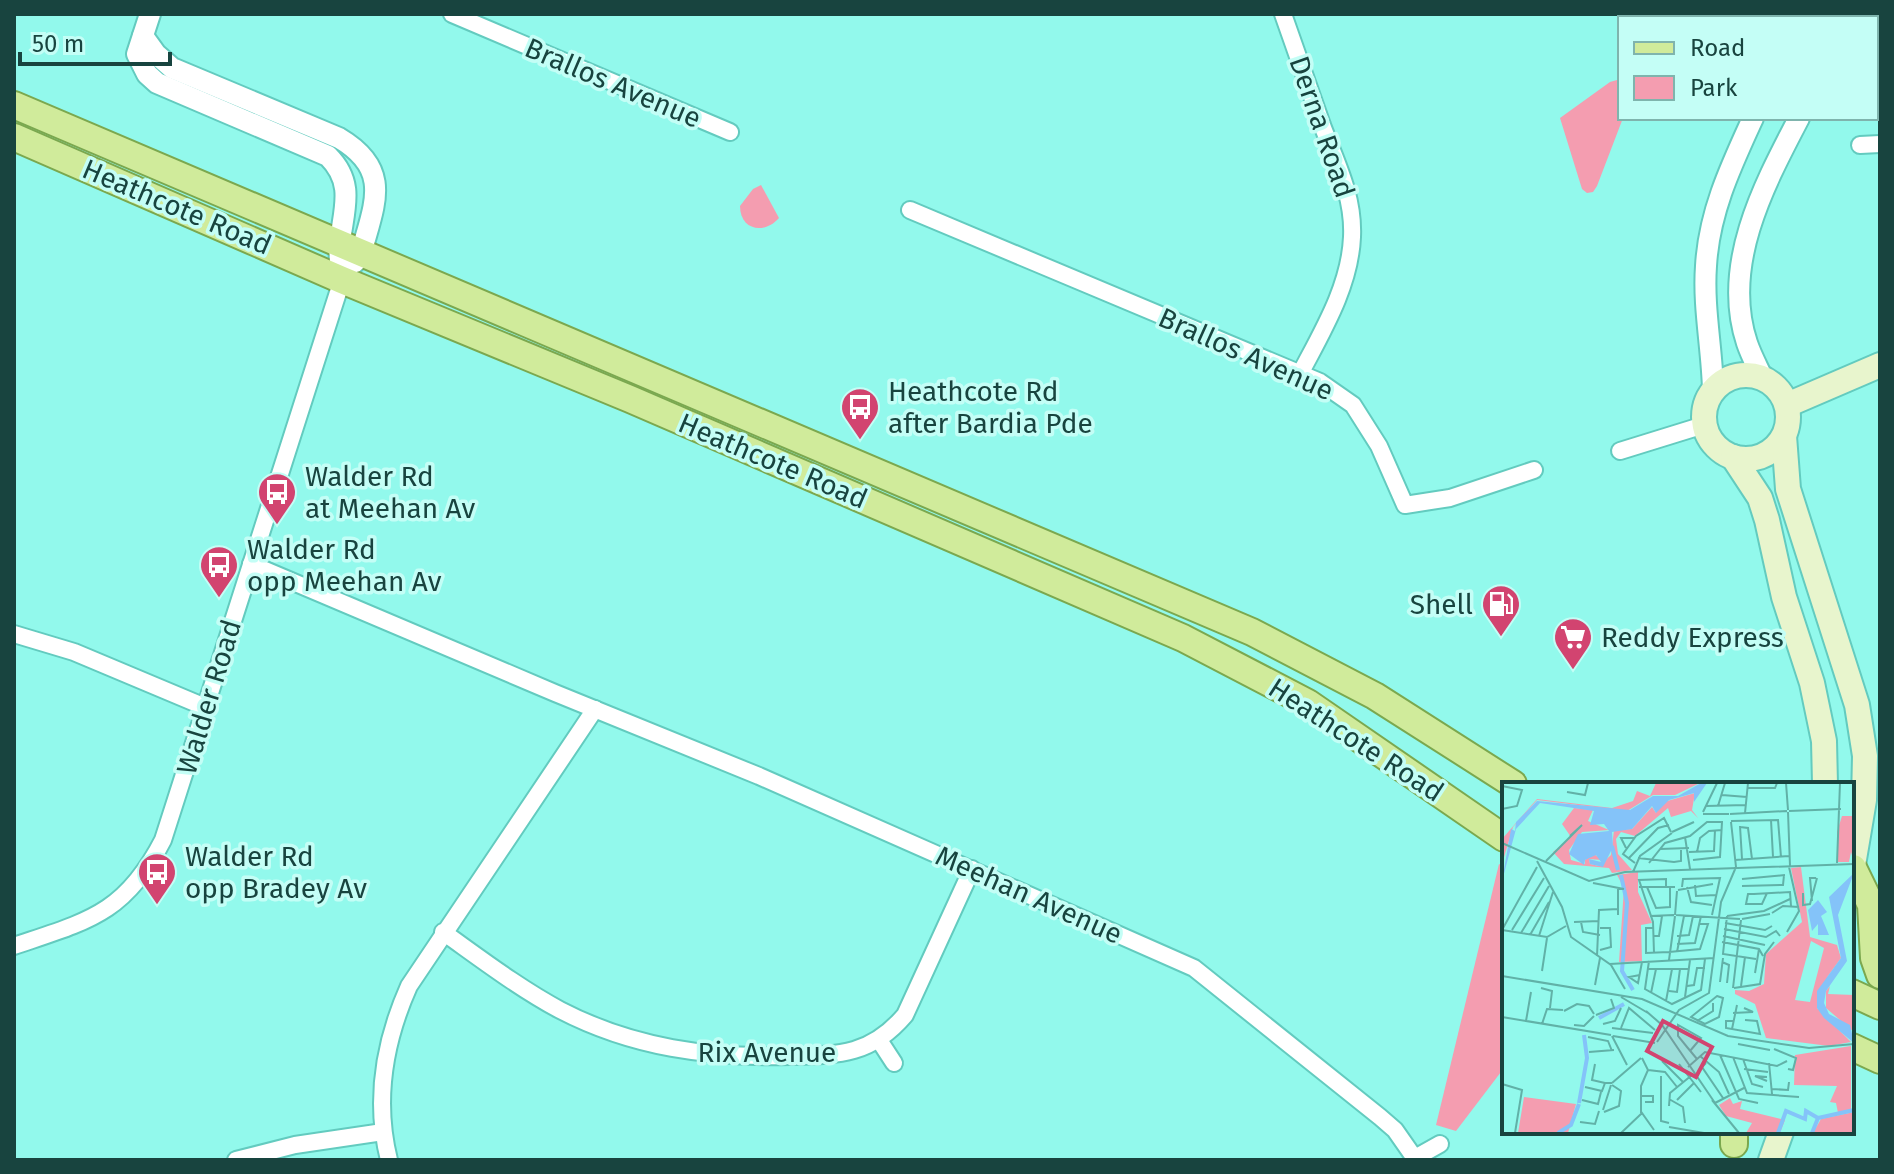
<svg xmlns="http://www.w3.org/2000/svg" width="1894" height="1174" font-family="'Fira Sans',sans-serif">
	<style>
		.green { fill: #f49db0 }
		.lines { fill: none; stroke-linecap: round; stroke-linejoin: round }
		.minor-casing { stroke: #63cbbf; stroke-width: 20 }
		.tertiary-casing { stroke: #63cbbf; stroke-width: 24 }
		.secondary-casing { stroke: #63cbbf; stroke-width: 28 }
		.primary-casing { stroke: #7ba84f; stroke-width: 30 }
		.minor { stroke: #fff; stroke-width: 16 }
		.tertiary { stroke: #fff; stroke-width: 20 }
		.secondary { stroke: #e8f5cd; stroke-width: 24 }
		.primary { stroke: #d0eb9b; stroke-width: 26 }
		.labels { text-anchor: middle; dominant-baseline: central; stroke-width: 7; stroke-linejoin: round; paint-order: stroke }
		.street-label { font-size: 28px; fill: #18443f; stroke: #c4fef6 }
		.poi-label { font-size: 28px; fill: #18443f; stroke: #c4fef6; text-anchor: start }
		.inset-river { fill: none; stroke: #84c3f9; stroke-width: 4 }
		.inset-road { fill: none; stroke: #61b1a7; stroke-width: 2 }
		.view { fill: #d24470; fill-opacity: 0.15; stroke: #d24470; stroke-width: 4 }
		.inset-edge { fill: none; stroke: #18443f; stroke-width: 4 }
	</style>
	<rect width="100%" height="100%" fill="#92f9ec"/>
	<!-- green -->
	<g class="green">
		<polygon points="1617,80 1620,81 1620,118 1623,118 1597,186 1593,192 1587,193 1582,189 1560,118 1610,82"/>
		<path d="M761,185L779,218C764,235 740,230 740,206L753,189Z"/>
		<polygon points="1499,864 1504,867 1504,1068 1456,1131 1436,1125"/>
	</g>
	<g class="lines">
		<!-- minor casing -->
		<g class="minor-casing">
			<g id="minor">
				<polyline points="452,14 730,132"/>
				<path d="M1283,14C1296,51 1309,88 1322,125C1336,162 1354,196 1352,237C1350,286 1322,332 1300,374"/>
				<polyline points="1860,145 1880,144"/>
				<polyline points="910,210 1320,382 1353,405 1379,446 1405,505 1450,498 1534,470"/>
				<polyline points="1620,451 1704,425"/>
				<polyline points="251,564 555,693 759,776 1194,968 1380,1117 1395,1130 1416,1160"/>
				<polyline points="14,634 74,652 205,707"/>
				<path d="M443,932C481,959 519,988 560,1010C633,1048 709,1058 790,1056C840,1055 871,1055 905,1015L972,869"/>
				<path d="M14,946C88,921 125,914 163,840L342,280"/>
				<polyline points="879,1040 894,1063"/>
				<polyline points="1415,1158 1440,1144"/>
				<polyline points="236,1160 295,1145 383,1132"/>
				<path d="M389,1160C374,1100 384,1042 409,986L595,709"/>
			</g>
		</g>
		<!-- tertiary casing -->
		<g class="tertiary-casing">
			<g id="tertiary">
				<path d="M150,14L137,54L147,74L157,83L328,156C355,183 344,208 340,241C338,254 341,268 342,280"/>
				<polyline points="1806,18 1808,14"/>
				<polyline points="1853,18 1855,14"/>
				<path d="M143,36L156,54L172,68L339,138C393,170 374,204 361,254L355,262"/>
				<path d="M1762,377C1757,366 1751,355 1747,343C1721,265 1764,185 1799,118"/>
				<path d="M1713,390C1712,348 1703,307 1706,266C1709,212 1731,166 1753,118"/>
			</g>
		</g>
		<!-- secondary casing -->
		<g class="secondary-casing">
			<g id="secondary">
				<circle cx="1746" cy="417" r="42"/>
				<polyline points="1787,405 1880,365"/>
				<polyline points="1784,436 1788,489 1857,705 1865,756 1864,800 1852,871"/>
				<polyline points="1733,457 1760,498 1767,520 1784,597 1812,683 1824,741 1825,784"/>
				<polyline points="1771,1160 1781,1132"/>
			</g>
		</g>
		<!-- primary casing -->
		<g class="primary-casing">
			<g id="primary">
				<polyline points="14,105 1252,632 1375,696 1513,784"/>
				<polyline points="14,137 342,280 630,399 1183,638 1308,703 1504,838"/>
				<polyline points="1853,868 1871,905 1874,958 1880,975"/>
				<polyline points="1852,993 1880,1006"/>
				<polyline points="1852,1047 1880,1060"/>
				<polyline points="1734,1144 1734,1132"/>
			</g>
		</g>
		<!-- minor -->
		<use href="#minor" class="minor"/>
		<!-- tertiary -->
		<use href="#tertiary" class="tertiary"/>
		<!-- secondary -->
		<use href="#secondary" class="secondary"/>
		<!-- primary -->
		<use href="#primary" class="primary"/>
	</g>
	<!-- icons -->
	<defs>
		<g id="bus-pin" transform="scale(2)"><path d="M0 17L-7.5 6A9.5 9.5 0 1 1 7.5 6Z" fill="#d24470" stroke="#c4fef6"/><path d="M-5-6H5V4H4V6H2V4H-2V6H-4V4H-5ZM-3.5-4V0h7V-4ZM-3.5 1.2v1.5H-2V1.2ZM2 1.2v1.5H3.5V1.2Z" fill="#fff"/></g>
		<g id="fuel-pin" transform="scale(2)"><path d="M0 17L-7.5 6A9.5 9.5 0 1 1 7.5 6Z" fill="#d24470" stroke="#c4fef6"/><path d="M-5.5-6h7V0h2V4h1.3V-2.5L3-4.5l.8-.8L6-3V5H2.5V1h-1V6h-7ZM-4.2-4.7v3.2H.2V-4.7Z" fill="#fff"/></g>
		<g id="supermarket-pin" transform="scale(2)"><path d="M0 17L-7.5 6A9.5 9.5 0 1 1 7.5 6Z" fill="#d24470" stroke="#c4fef6"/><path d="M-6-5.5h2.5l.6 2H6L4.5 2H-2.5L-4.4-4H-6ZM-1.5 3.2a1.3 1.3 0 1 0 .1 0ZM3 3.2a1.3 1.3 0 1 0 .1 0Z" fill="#fff"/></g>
	</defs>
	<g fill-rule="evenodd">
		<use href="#bus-pin" x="860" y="407"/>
		<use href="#bus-pin" x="277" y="492"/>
		<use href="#bus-pin" x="219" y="565"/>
		<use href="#fuel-pin" x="1501" y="604"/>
		<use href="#supermarket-pin" x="1573" y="637"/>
		<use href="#bus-pin" x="157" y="872"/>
	</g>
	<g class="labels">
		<!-- street labels -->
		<g class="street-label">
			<text transform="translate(613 83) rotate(23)">Brallos Avenue</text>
			<text transform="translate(1322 127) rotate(71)">Derna Road</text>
			<text transform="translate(177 207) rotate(23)">Heathcote Road</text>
			<text transform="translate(1246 354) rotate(24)">Brallos Avenue</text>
			<text transform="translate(773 461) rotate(23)">Heathcote Road</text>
			<text transform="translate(209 697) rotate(-73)">Walder Road</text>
			<text transform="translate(1356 740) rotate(33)">Heathcote Road</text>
			<text transform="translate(1029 895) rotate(24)">Meehan Avenue</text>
			<text x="767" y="1052">Rix Avenue</text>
		</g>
		<!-- poi labels -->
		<g class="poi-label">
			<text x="888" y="391">Heathcote Rd<tspan x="888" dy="32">after Bardia Pde</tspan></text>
			<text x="305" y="476">Walder Rd<tspan x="305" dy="32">at Meehan Av</tspan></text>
			<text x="247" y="549">Walder Rd<tspan x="247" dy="32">opp Meehan Av</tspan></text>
			<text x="1473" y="604" text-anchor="end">Shell</text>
			<text x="1601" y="637">Reddy Express</text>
			<text x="185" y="856">Walder Rd<tspan x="185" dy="32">opp Bradey Av</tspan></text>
		</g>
	</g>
	<!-- overview -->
	<g transform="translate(1502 782)">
		<rect width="352" height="352" fill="#92f9ec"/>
		<path d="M154,1H198L173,13H151L125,29L35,18L11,45L0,82V57L35,17L110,26L131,19L135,9L148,14ZM193,11L190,28L196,36L189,29L169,35L166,26L133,54L119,50L114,57L116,72L130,88L110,91L107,86L62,82L51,70L69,55L60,42L72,26L91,28L86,39L107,48L80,50L67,68L69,78L83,82V78L92,72L100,78L87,77L88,82L97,84L109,73L112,48L130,47L150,25L154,31L155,22ZM352,22V80L349,70L347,80H335V50L340,34H350ZM299,85L308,155L335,163L339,176L326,194L315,226L349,260L327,264L264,256L253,222L233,212V208L247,209L262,202L264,172L300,140L289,86ZM309,159L322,166L308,220L293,218ZM136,90V110L150,141L139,143L140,179L117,180L122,106L115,93ZM328,204L326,212L352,213V250L324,226V209ZM349,264V327L336,331L334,321L328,320L335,304L292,303L293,273ZM22,315L74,322L66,351H16ZM228,316L231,322L240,319L238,327L283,338L278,351H244L250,341L224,334L217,323ZM352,330V351H311L319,337Z" fill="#f49db0" fill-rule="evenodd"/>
		<path d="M199,1H205L192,20V11L167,18L154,31L150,24L130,47L110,50L111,65L101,85L88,82L87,77L99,80L94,73L83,78L82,83L67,72L76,52L107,49L102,42L88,43L92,29L38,21L14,47L0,99L9,47L13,49L14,40L35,19L128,28L151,14H176ZM352,91L336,133L345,179L324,209L322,221L327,232L348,243L352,261L322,236L315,226V209L339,176L327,115ZM316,118L325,130L319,134L327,153H316V142L310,149L306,128Z" fill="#84c3f9"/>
		<path class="inset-river" d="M110,64L116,88M119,93L125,121L120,189L131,208M97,236L122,222M77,321L85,276L82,253M56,351L69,343L77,322M276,351L284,329L303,337L304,329L316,336M310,351L316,336L352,328"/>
		<path class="inset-road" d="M284,1L286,28M0,4L20,8L15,24L0,27M246,6H273L275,1M65,10L83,13L86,1M220,13L245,15M204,24L244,23M216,24L223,1M287,29L339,27M201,30L215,1M286,30L288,84M243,31L246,1M201,32H227M228,32L285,29M269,38L271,75M229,39L276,38L279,75M229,40L234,85M238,44L240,77M238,45L246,46L250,77M170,50L192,40M183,55L188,87M0,61L87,99L123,90L352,82M124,66L119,56H132M158,67L187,66M187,70L212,69L213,48M195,70L198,56L207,49L220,48M136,76L172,80L179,79V68M126,77L156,46L167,43M233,78L287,74M35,79L60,125L69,155L109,183L123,207M44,79L80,43L68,54M133,81L121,72L134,54L162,36L169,50M147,81L163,61L188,54L205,40H220L218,75L191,78M335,81L338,1M131,90L138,74L170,51M240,97L283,93M91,101L122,107M193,103L194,114L214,113M240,104L281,103L282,93M137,105H173M145,105L154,126L168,125V105M180,105L181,97L218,96L210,133M185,105L189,120L210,123M116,106V133M176,108L211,102M265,111L260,122H244L246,112H252L288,110L289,124M301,111V123L308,122L315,96M310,119L308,96H314M270,131L281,124L297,125M173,133L175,109M174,133L238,137M148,134L172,133M225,134L221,172L254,177M225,134L262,129L288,117M240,137L268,132M72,140L97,139M79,140L81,150L98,153M223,141L263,148L270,144M98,146H108L109,165L98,168M151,146H144V171L167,170M222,147L264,155L274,149L278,154M0,148L45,155L64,144M0,148L35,85M10,148L42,96M285,150L297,129L287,85M19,151L47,104M28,153L47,120M37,154L51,110M152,154H157L160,134M175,154L187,153L191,134M221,154L263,163M220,160L257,167L261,174M175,162L193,161L199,134M167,170L198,167L206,142H197M175,170L182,134M152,171L151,140L137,98L164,97V105M95,174L97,128L116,127M167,178L173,134M147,179L143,207L170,222L199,208L203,177M220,180L227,183L225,201M108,182L212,176M146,187H187M40,189L45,156M253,191L257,167M138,193L127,195L136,201L140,180M0,194L140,217L226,254L307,266L352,262M218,200L221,176M93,203L98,176M185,204L192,203L195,186H203M239,204L243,175M39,206L50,209L48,226M231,206L239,138M232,206L258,202L263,172L272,160M167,209L175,210L178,187M149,211L154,187M215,214L221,216L217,235L203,242L189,235ZM119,215L146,231M183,215L188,178M164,219L170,187M62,229L75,222L87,224L92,232M144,229L160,243L213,321M231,231L251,230L242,226M94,233L112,226L109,217M0,235L109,253M24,239L29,210M195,239L211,229V221M231,239H224V246L258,252L255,239L243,238M40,242L45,227L61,228M101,242L113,239L119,226M72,243L82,244L92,234M110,246L151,251M119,246L127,226L153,248M230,247L235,223M110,254L125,283M111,254L153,261M86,255L106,259L110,269M155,260L177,228L207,211L219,120L234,85M236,262L268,268M272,267L294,276L291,288L286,287M188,269L199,256L176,243V254L185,265L195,277M87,270L112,268M218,273L237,317L256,321M198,274L217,290L227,312M231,275L245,311L297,315M241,277L250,302L261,305M160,279L181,300M204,281L200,285L221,316M267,281L270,312M93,282L90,298L103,301M177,282L199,310M186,285L203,270L275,284L285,279M242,287L266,290M146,288L163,290L175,305M159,294V339L167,341M265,299L253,294L265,295M110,301L139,276M0,302L20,308L13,351M83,305L100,309L103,301H110M270,307L286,308L287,300M140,314H151V320H143M167,317L181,325L183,341M80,318L96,322L99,310M175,318L192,301M210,318L237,351M213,321L242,306M167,324L168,311L190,293M101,328L109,303M102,330L117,324L119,309L110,303M139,331V304L146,288L140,276M78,340L93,342L97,329M167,345L202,351M119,351L140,331L152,348"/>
		<path class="view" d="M161,239L210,265L194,295L145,269Z"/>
		<rect width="352" height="352" class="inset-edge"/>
	</g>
	<!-- border -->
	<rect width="1894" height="1174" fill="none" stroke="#18443f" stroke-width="32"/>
	<!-- legend -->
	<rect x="1618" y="16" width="260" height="104" fill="#c4fef6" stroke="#7fb4ad" stroke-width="2"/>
	<rect x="1634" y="42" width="40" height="12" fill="#d0eb9b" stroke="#7fb4ad" stroke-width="2"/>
	<text x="1690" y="56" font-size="24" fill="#18443f">Road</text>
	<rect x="1634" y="76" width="40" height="24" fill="#f49db0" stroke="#7fb4ad" stroke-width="2"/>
	<text x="1690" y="96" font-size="24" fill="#18443f">Park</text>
	<!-- scale -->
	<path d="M20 52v12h150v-12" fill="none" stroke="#18443f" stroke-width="4"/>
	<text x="32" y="52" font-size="24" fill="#18443f" stroke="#c4fef6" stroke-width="6" paint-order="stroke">50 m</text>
</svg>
